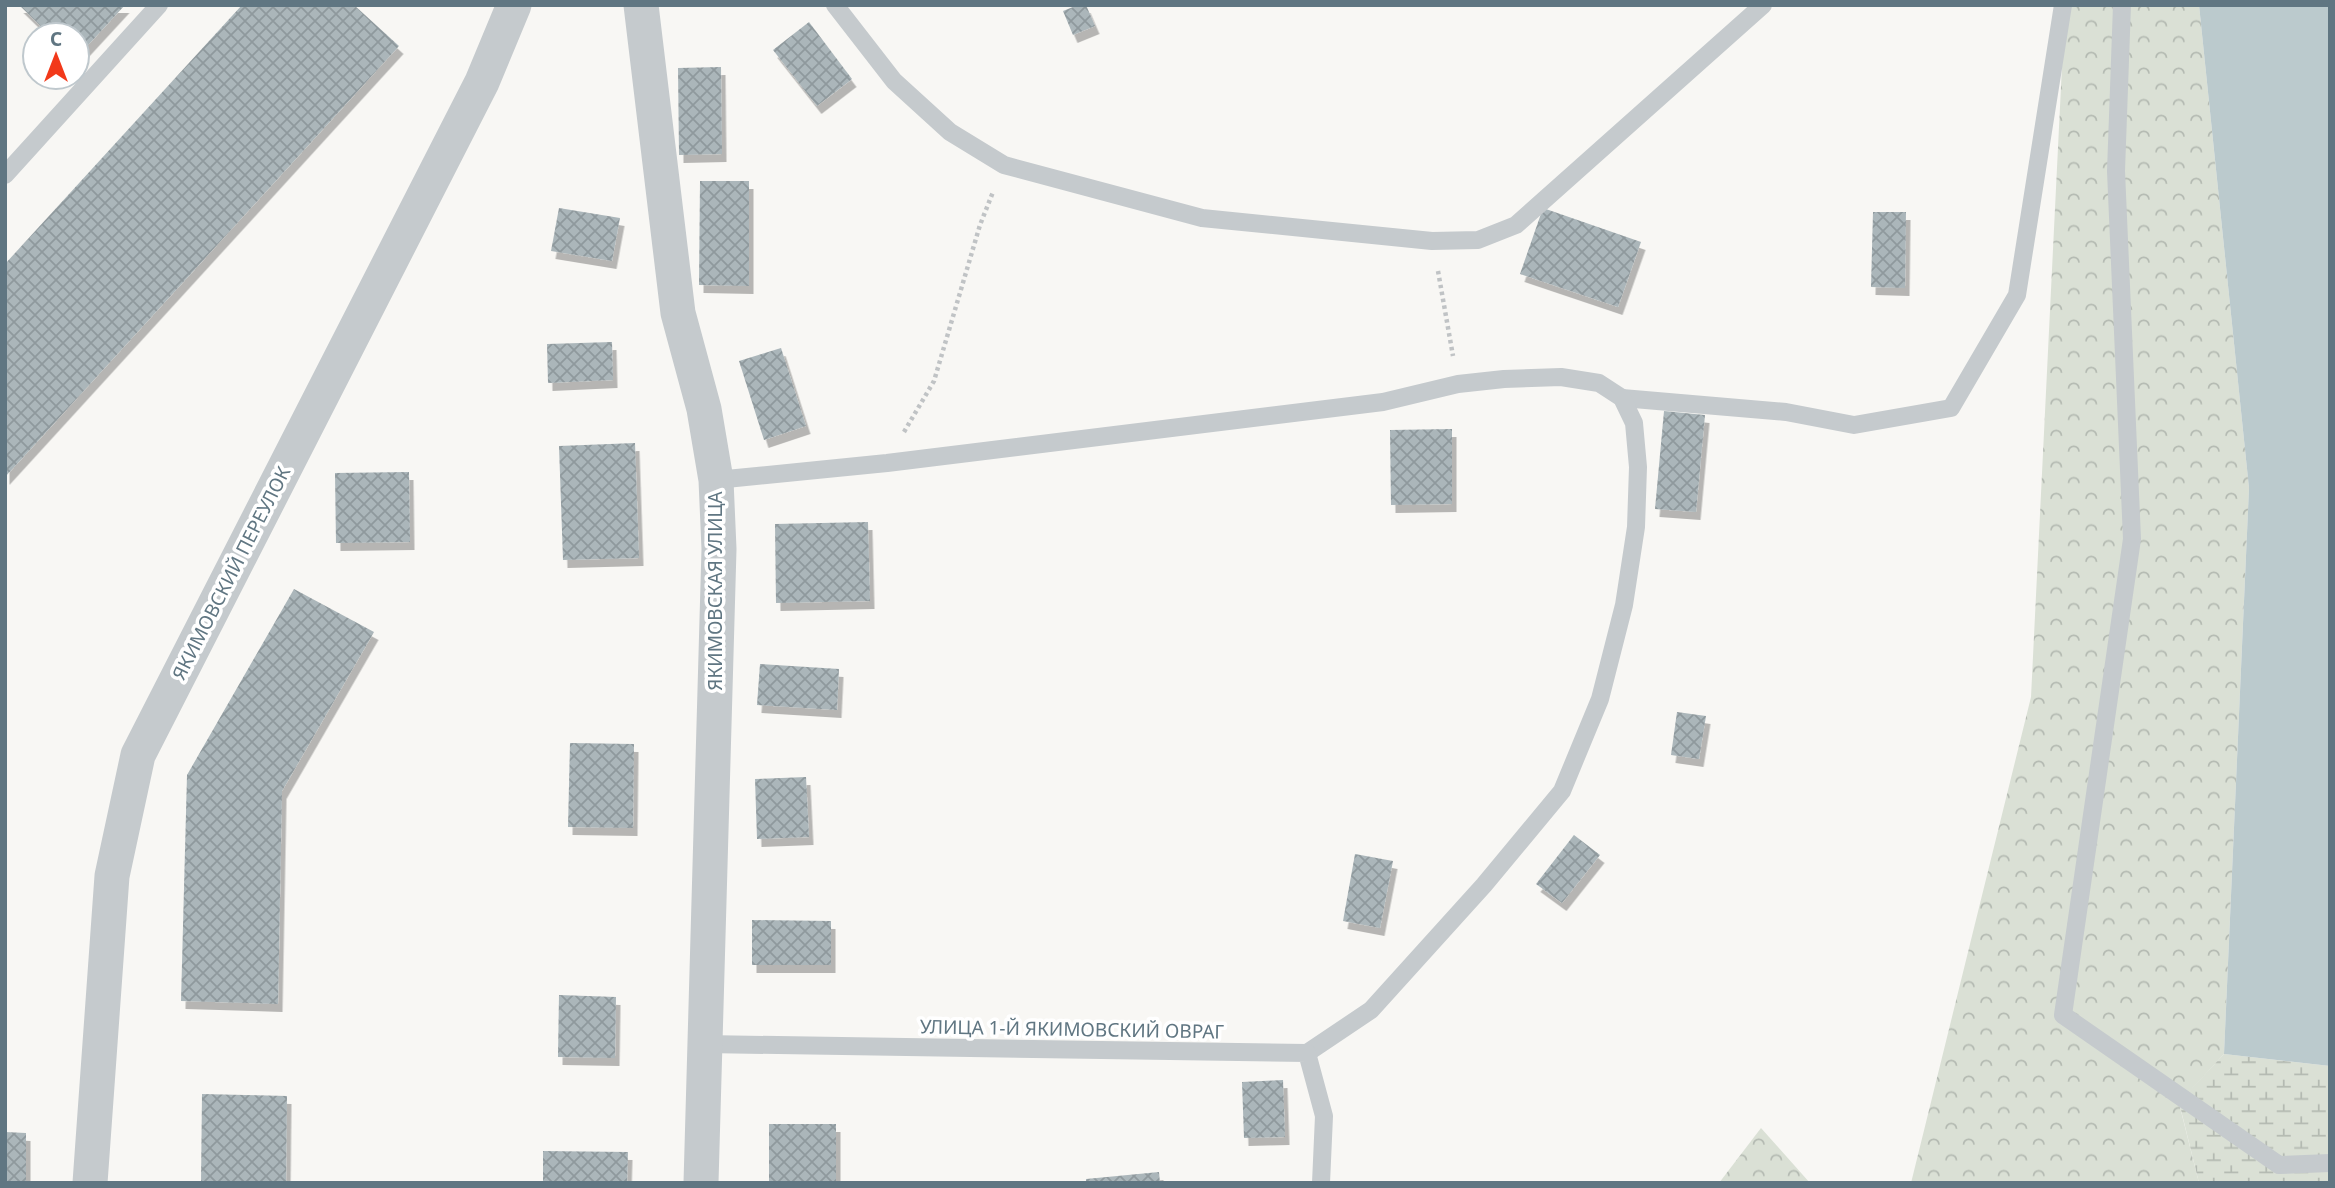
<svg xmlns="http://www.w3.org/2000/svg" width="2335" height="1188" font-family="'Noto Sans',sans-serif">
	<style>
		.forest { fill: url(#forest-crowns) }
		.wetland { fill: url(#wetland-marsh) }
		.water { fill: #bbcacd }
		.building { fill: url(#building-cross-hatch); filter: url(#shadow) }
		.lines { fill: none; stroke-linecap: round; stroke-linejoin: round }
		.path { stroke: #c0c3c5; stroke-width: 4.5; stroke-dasharray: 3.5 3.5; stroke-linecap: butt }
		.service { stroke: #c5cacd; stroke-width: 18 }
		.minor { stroke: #c5cacd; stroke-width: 35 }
		.labels { text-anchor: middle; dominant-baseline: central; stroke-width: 7; stroke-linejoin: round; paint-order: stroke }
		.street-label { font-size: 19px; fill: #607682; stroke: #fff }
	</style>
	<defs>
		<pattern id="forest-crowns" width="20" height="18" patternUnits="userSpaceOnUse" patternTransform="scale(1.75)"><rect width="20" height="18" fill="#dae0d5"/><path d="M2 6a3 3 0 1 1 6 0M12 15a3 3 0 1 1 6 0" fill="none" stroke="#b4bab2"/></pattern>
		<pattern id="wetland-marsh" width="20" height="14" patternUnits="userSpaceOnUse" patternTransform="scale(1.75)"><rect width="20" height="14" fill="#dae0d5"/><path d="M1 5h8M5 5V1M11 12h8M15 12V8" fill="none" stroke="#b4bab2"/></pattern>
		<pattern id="building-cross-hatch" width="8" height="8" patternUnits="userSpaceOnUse" patternTransform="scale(1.75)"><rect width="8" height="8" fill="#abb6ba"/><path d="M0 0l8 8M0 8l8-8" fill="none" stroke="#8f999d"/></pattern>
		<filter id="shadow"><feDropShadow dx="4.5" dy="8" stdDeviation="0" flood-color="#0004"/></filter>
	</defs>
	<rect width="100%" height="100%" fill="#f8f7f4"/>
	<!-- forest -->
	<g class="forest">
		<polygon points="2065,5 2199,5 2249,488 2224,1054 2179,1103 2199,1183 1911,1183 2031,697"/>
		<polygon points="1761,1128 1810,1183 1719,1183"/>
	</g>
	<!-- wetland -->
	<polygon class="wetland" points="2224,1054 2330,1066 2330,1183 2199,1183 2179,1102"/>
	<!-- water -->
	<polygon class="water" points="2199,5 2330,5 2330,1066 2224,1054 2249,488"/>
	<!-- building -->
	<g class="building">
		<polygon points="19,5 125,5 77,57 77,35 50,35"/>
		<polygon points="242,5 354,5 399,46 5,477 5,264"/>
		<polygon points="1078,5 1086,5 1095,26 1073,35 1063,11"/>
		<polygon points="809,22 852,79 817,106 773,50"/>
		<polygon points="721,67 722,154 679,155 678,68"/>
		<polygon points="700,181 749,181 749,286 699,285"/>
		<polygon points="559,208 620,218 612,261 551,251"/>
		<polygon points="1543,208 1641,242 1618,307 1520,274"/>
		<polygon points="1873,212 1906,212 1905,288 1871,287"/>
		<polygon points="612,342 613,380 548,383 547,344"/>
		<polygon points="781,348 806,426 764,440 739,361"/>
		<polygon points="1664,411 1705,415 1696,512 1655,509"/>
		<polygon points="1452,429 1452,504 1391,505 1390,430"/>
		<polygon points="635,443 639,558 563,560 559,446"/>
		<polygon points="409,472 410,542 336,543 335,473"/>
		<polygon points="868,522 870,601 776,603 775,524"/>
		<polygon points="294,589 374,632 282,791 278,1004 181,1001 187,775"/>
		<polygon points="760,664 839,669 837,710 757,705"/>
		<polygon points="1677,712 1706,716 1699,759 1671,755"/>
		<polygon points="570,743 634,744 633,828 568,827"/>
		<polygon points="806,777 809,837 757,839 755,779"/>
		<polygon points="1574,835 1600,855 1562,903 1536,884"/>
		<polygon points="1355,854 1393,861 1380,928 1343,921"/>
		<polygon points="752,920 831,921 831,965 752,965"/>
		<polygon points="559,995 616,997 615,1058 558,1057"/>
		<polygon points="1283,1080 1285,1137 1244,1138 1242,1082"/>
		<polygon points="202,1094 287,1096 286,1183 201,1183"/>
		<rect x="769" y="1124" width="67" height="59"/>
		<polygon points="5,1132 26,1133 26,1183 5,1183"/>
		<polygon points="543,1151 628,1152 627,1183 543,1183"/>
		<polygon points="1159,1172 1160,1183 1086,1183 1086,1179"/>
	</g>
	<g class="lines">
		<!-- path -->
		<g class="path">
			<polyline points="1438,271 1453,356"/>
			<polyline points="904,432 934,381 980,225 993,192"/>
		</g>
		<!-- service -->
		<g class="service">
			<polyline points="835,5 894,81 950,132 1004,165 1202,218 1432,241 1478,240 1516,225 1763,5"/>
			<polyline points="2122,5 2116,171 2132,539 2063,1015 2279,1165 2330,1163"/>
			<polyline points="5,175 159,5"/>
			<polyline points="1622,398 1786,412 1854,425 1951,408 2017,295 2063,5"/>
			<polyline points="716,480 887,463 1383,402 1458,384 1504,379 1561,377 1599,383 1622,398 1634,423 1638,467 1636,527 1624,605 1600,699 1562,791 1484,885 1371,1010 1307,1053"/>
			<polyline points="704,1044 1307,1053 1324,1116 1321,1183"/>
		</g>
		<!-- minor -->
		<g class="minor">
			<polyline points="641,5 678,313 704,409 716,480 719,549 701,1183"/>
			<polyline points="90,1183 112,876 138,755 482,82 514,5"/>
		</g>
	</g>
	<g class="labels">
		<!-- street labels -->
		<g class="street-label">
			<text transform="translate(231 573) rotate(-63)">ЯКИМОВСКИЙ ПЕРЕУЛОК</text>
			<text transform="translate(715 591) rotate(-90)">ЯКИМОВСКАЯ УЛИЦА</text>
			<text transform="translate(1072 1029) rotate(1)">УЛИЦА 1-Й ЯКИМОВСКИЙ ОВРАГ</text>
		</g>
	</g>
	<!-- border -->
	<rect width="2335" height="1188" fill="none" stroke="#607682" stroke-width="14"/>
	<!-- north arrow -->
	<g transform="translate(56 56)"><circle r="33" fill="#ffffff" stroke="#bfc8cd" stroke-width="2"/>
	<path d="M0-5L12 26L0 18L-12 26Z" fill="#f2391a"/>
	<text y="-10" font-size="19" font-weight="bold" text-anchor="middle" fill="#607682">С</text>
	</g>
</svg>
